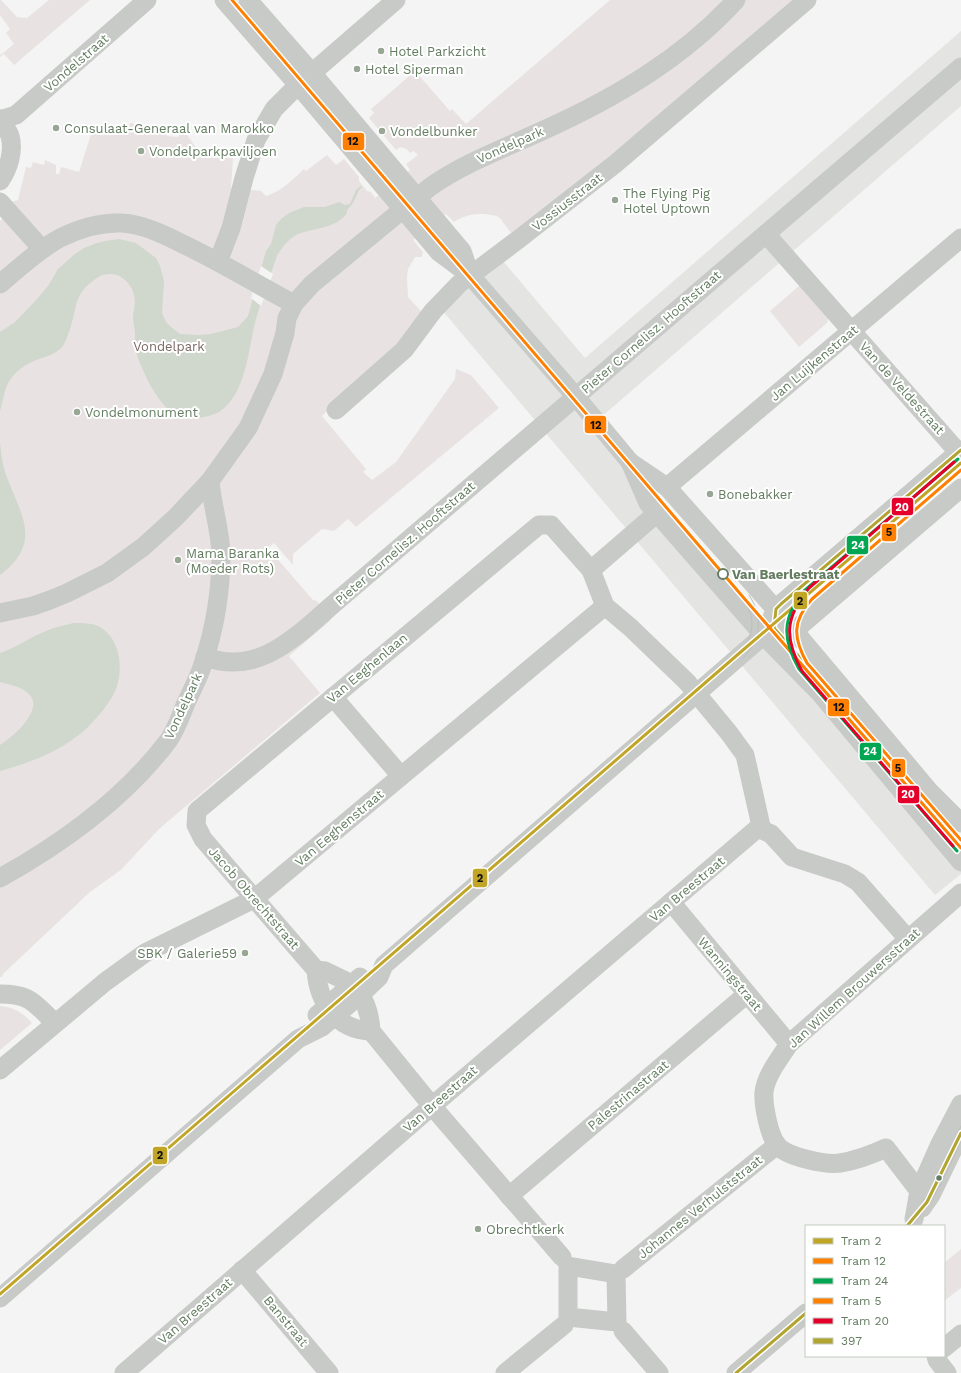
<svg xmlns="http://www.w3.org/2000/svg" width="961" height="1373" font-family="'Work Sans',sans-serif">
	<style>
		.built { fill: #e4e4e2 }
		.green { fill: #e8e3e2 }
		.water { fill: #d0d7cd }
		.pier { fill: #f5f4f4 }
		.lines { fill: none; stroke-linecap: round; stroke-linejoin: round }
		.minor { stroke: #c7cac7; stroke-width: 19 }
		.tram { stroke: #bdbfbd; stroke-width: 1 }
		.bus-1-casing { stroke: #fff; stroke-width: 6 }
		.bus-1 { stroke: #b2a430; stroke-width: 3 }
		.tram-1-casing { stroke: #fff; stroke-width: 6 }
		.tram-2-casing { stroke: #fff; stroke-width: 6 }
		.tram-3-casing { stroke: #fff; stroke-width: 6 }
		.tram-4-casing { stroke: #fff; stroke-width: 6 }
		.tram-5-casing { stroke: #fff; stroke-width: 6 }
		.tram-1 { stroke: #c1a527; stroke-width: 3 }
		.tram-2 { stroke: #ff7f00; stroke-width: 3 }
		.tram-3 { stroke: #00a651; stroke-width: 3 }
		.tram-4 { stroke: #ff7f00; stroke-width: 3 }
		.tram-5 { stroke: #e4002b; stroke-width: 3 }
		.poi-dot { fill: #97a794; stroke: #fff; stroke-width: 1.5 }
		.stop-dot { fill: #fff; stroke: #647d61; stroke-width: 2 }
		.bus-dot { fill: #647d61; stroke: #fff; stroke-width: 1.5 }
		.labels { text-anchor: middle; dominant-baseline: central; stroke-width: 4; stroke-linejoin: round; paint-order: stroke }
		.poi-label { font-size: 13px; fill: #647d61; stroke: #fff; text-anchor: start }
		.street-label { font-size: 13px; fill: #647d61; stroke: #fff }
		.park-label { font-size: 13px; fill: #7b6a64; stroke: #fff }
		.stop-label { font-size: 13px; font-weight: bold; fill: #647d61; stroke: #fff; text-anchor: start }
		.line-badge { stroke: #fff; stroke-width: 1.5 }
		.badge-label { font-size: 11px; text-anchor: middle; font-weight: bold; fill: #fff }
		.pale-badge-label { font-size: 11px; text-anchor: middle; font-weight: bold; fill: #111 }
	</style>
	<rect width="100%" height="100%" fill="#f5f4f4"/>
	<!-- built -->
	<polygon class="built" points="961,31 961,106 592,425 961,866 961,874 935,895 442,310 503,261 585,358"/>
	<!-- green -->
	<g class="green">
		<polygon points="0,0 1,0 17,17 27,18 49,0 90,0 14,65 4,54 0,57 0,55 2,54 14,44 6,33 10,29 0,15"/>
		<path d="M610,0H795L561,197L512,234L502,221V220L496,215L495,216C480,212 467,214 454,222L446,214L413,240L423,252L422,257H415L408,269L407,277L408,297L422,312L399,343L322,416L366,469L363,472L372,480L396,462L455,379L456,369L471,375L499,408L356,527L348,519L334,531L322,529L293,554V565L274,543L268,548L313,600L317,601L331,620L289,656L320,693L159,829L121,870L90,892L3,974L2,977H0V221L15,209L11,202L18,200L26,167L31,168L33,162L44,165L45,160L56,165V174H59L61,167L79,172L93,128L128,134L130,123L168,130L167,136L178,137L181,132L186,133L198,151L220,156L221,154L227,155V158H233L231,188L261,191L266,196C282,191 292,180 304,169L306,171L327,155L336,165L344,159L359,177V181L367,191L371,192L375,198L410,170L406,164L418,155L414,151L410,153C406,148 401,145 396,150L369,118L374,113L371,109L415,71L450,111L452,109L466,124Z"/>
		<polygon points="799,286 807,286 830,312 827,323 799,347 770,311"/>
		<path d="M0,1006C14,1007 23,1013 32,1023L0,1050Z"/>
		<polygon points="961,1249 961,1288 944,1301 944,1263"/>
	</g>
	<!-- water -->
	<g class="water">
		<path d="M361,186L362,187L359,190L353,203L347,210V213C337,229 311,228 296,235C287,241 282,247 277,256C270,276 262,297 256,319C248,348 247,394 219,412C213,415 206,417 199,418C194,418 189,419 184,418C167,415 153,391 146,377C142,367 136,356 135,346C135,341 135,336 135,331C134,326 133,321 133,316C134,309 136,302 134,295C132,286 125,278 117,275C110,273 102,274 97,278C73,294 78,305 70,329C68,334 66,341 63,346C56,355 43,357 34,361C24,365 16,371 10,380C4,389 3,401 0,411V332L15,322L37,299L48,286L58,269L75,254L84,248L97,243L105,241L119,239L136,243L156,258L160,266L164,281L162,313L166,322L171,327L180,334L199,335L211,334L238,327L248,316L266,251L271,244L276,225L281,219L289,213L304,207H325L339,202L345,205L350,204L356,190Z"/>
		<path d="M0,442C1,452 2,463 5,472C19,513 45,541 0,575Z"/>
		<path d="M74,623C83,623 91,623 98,626C120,637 124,668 116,689C110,703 98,717 87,728C62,751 32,762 0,771V745C12,738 45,710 29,694C21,686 10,685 0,682V653C16,648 30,637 46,631C55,627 65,625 74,623Z"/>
	</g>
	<!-- pier -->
	<polygon class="pier" points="261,266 273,274 261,306 251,298"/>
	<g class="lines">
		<!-- minor -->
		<g class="minor">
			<polyline points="224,0 298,85 439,252 470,275 576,397 630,462 648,503 766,638 819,692 961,862"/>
			<polyline points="248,0 313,74 462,251 470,275"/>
			<path d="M0,119C3,124 8,130 10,136C14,151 9,168 0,181"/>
			<polyline points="0,120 16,115 147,0"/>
			<polyline points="0,202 42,249"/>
			<polyline points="766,234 958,452"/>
			<polyline points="218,262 231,228 244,178 256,140 274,109 298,85 396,0"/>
			<path d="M0,284C19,268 38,250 60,238C78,229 101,222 122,223C144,224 167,236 187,246C224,264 258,285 294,304"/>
			<polyline points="336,410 404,350 433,311 459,284 519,239 615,164 807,0"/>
			<polyline points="630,462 667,487 786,621 930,792 961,823"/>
			<polyline points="667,487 961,238"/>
			<polyline points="591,570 657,513"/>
			<path d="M0,613L33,606L50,600L67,593L107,573L143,547L175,518L210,481L248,428L273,374L285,333L287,318L294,304L312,284L430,187C466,162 505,148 544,130C615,98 683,58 736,0"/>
			<polyline points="781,633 794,631 961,488"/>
			<path d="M205,657C261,677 298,634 337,601L961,67"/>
			<polyline points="333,697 401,776"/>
			<polyline points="758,828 771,834 792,857 845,874 858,882 908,939"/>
			<path d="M0,878C63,843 124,799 168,741C176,730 181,715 186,703C192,690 199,677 203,664C215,628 221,590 221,553C220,529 212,505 210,481"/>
			<polyline points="671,902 789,1044"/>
			<path d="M316,970L325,971L352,984C365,997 370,1013 371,1031L432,1106L562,1257"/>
			<path d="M0,994C31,994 34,1003 55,1023"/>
			<polyline points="317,1015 360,977"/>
			<path d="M371,1031C336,1030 318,1001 316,970L203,839L196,825L197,811L539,525H551L591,570L605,606L631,628L687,682L729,733L745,755L761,826L758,828"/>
			<polyline points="0,1070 105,982 145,953 254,899 605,606"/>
			<path d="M919,1191L886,1148C873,1154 853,1161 840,1163C826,1165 786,1157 777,1145C769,1135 763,1105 764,1092C766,1075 780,1058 789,1044L961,893"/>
			<polyline points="509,1196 747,994"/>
			<polyline points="922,1208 931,1195 961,1133"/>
			<polyline points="914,1219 919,1191 939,1146 961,1104"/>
			<polygon points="568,1266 616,1274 617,1322 568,1317"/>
			<polyline points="623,1269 777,1145"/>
			<polyline points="242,1270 329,1373"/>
			<polyline points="0,1298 298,1039 322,1027 361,994 379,977 384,965 764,635 776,609 781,604 961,450"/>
			<polyline points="623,1331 659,1373"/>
			<polyline points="944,1348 961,1334"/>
			<polyline points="936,1356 937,1360 947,1373"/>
			<polyline points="124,1373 432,1106 758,828"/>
			<polyline points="505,1373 564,1325"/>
			<polyline points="736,1373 806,1313"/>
		</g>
		<!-- tram -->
		<g class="tram">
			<path d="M739,654C755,634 756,619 743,597"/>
			<path d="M744,657C762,638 763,616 749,595"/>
			<path d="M903,1226C931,1199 945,1160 961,1126"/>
			<path d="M911,1226C935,1202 947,1171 961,1141"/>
			<polyline points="732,1373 806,1310"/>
		</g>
		<!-- bus-1 casing -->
		<g class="bus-1-casing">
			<g id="bus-1">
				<polyline points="961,450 781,604 776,609 774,628 961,843"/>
				<polyline points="907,1226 927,1202 961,1133"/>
				<polyline points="736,1373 806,1313"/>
			</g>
		</g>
		<!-- bus-1 -->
		<use href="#bus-1" class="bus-1"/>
		<!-- tram-1 casing -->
		<g class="tram-1-casing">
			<polyline id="tram-1" points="0,1294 743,650 961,463"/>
		</g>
		<!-- tram-2 casing -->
		<g class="tram-2-casing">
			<polyline id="tram-2" points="232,0 743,597 961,848"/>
		</g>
		<!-- tram-3 casing -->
		<g class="tram-3-casing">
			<path id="tram-3" d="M957,851L799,669C782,639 782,618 804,591L958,459"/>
		</g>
		<!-- tram-4 casing -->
		<g class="tram-4-casing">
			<path id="tram-4" d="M961,470L812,599C792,621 793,638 807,663L961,840"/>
		</g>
		<!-- tram-5 casing -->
		<g class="tram-5-casing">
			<path id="tram-5" d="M953,846L802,671C784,638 785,617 809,588L954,462"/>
		</g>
		<!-- tram-1 -->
		<use href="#tram-1" class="tram-1"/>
		<!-- tram-2 -->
		<use href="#tram-2" class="tram-2"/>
		<!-- tram-3 -->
		<use href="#tram-3" class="tram-3"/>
		<!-- tram-4 -->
		<use href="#tram-4" class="tram-4"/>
		<!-- tram-5 -->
		<use href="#tram-5" class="tram-5"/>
	</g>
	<!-- markers -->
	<g class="poi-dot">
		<circle cx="381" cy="51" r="4"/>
		<circle cx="357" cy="69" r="4"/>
		<circle cx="56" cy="128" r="4"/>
		<circle cx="382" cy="131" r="4"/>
		<circle cx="141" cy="151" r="4"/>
		<circle cx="615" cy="200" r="4"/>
		<circle cx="77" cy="412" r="4"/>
		<circle cx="710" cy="494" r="4"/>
		<circle cx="178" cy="560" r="4"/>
		<circle cx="245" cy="953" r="4"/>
		<circle cx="478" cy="1229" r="4"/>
	</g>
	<circle class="stop-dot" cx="723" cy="574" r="5"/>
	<circle class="bus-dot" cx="939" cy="1178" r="3.5"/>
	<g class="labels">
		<!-- poi labels -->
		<g class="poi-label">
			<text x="389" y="51">Hotel Parkzicht</text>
			<text x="365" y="69">Hotel Siperman</text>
			<text x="64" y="128">Consulaat-Generaal van Marokko</text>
			<text x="390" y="131">Vondelbunker</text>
			<text x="149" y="151">Vondelparkpaviljoen</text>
			<text x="623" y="193">The Flying Pig<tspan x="623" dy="15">Hotel Uptown</tspan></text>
			<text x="85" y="412">Vondelmonument</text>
			<text x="718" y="494">Bonebakker</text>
			<text x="186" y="553">Mama Baranka<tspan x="186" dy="15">(Moeder Rots)</tspan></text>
			<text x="237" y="953" text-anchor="end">SBK / Galerie59</text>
			<text x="486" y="1229">Obrechtkerk</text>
		</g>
		<!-- street labels -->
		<g class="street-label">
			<text transform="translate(76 63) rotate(-41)">Vondelstraat</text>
			<text transform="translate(510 145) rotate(-24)">Vondelpark</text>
			<text transform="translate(567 202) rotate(-38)">Vossiusstraat</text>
			<text transform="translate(651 332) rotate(-41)">Pieter Cornelisz. Hooftstraat</text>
			<text transform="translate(814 363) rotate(-40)">Jan Luijkenstraat</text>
			<text transform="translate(902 388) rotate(48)">Van de Veldestraat</text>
			<text transform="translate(405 543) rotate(-41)">Pieter Cornelisz. Hooftstraat</text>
			<text transform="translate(367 668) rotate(-40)">Van Eeghenlaan</text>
			<text transform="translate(183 706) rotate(-65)">Vondelpark</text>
			<text transform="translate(339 828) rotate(-40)">Van Eeghenstraat</text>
			<text transform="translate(687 889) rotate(-40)">Van Breestraat</text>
			<text transform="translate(254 898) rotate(49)">Jacob Obrechtstraat</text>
			<text transform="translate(730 974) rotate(50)">Wanningstraat</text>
			<text transform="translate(854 988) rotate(-42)">Jan Willem Brouwersstraat</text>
			<text transform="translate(628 1095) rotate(-40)">Palestrinastraat</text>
			<text transform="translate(440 1099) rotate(-41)">Van Breestraat</text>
			<text transform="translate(700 1207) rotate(-39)">Johannes Verhulststraat</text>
			<text transform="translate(195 1311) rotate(-41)">Van Breestraat</text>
			<text transform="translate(286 1321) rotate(50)">Banstraat</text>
		</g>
		<!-- park labels -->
		<g class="park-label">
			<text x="169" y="346">Vondelpark</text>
		</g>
		<!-- stop labels -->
		<g class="stop-label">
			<text x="732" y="574">Van Baerlestraat</text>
		</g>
	</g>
	<g class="line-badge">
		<rect x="342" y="132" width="23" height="19" rx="4" fill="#ff7f00"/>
		<rect x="584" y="415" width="23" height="19" rx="4" fill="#ff7f00"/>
		<rect x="891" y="497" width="23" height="19" rx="4" fill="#e4002b"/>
		<rect x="881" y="523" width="16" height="19" rx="4" fill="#ff7f00"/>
		<rect x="846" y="535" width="23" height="20" rx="4" fill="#00a651"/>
		<rect x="793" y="591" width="15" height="19" rx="4" fill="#c1a527"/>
		<rect x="827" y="698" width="23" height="19" rx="4" fill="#ff7f00"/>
		<rect x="859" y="742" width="23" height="19" rx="4" fill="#00a651"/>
		<rect x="891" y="758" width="15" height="20" rx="4" fill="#ff7f00"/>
		<rect x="897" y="785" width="23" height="19" rx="4" fill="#e4002b"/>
		<rect x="472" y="868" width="16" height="20" rx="4" fill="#c1a527"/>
		<rect x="152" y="1146" width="16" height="19" rx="4" fill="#c1a527"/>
	</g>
	<g class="badge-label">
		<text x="902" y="511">20</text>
		<text x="858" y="549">24</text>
		<text x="870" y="755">24</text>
		<text x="908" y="798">20</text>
	</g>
	<g class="pale-badge-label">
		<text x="353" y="145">12</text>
		<text x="596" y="429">12</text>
		<text x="889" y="536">5</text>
		<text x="800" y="605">2</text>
		<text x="839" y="711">12</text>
		<text x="898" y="772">5</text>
		<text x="480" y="882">2</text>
		<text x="160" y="1159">2</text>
	</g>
	<!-- legend -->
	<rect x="805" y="1225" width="140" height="132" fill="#ffffff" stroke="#c1cbc0"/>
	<rect x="813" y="1238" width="20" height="6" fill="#c1a527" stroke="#c1cbc0"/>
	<text x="841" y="1245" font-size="12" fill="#647d61">Tram 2</text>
	<rect x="813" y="1258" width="20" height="6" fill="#ff7f00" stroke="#c1cbc0"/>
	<text x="841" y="1265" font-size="12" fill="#647d61">Tram 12</text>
	<rect x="813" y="1278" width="20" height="6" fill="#00a651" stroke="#c1cbc0"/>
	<text x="841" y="1285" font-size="12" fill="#647d61">Tram 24</text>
	<rect x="813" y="1298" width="20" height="6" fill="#ff7f00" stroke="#c1cbc0"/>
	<text x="841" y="1305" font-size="12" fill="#647d61">Tram 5</text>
	<rect x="813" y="1318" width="20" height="6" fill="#e4002b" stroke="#c1cbc0"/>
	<text x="841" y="1325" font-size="12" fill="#647d61">Tram 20</text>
	<rect x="813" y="1338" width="20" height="6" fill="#b2a430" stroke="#c1cbc0"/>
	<text x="841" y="1345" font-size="12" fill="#647d61">397</text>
</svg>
